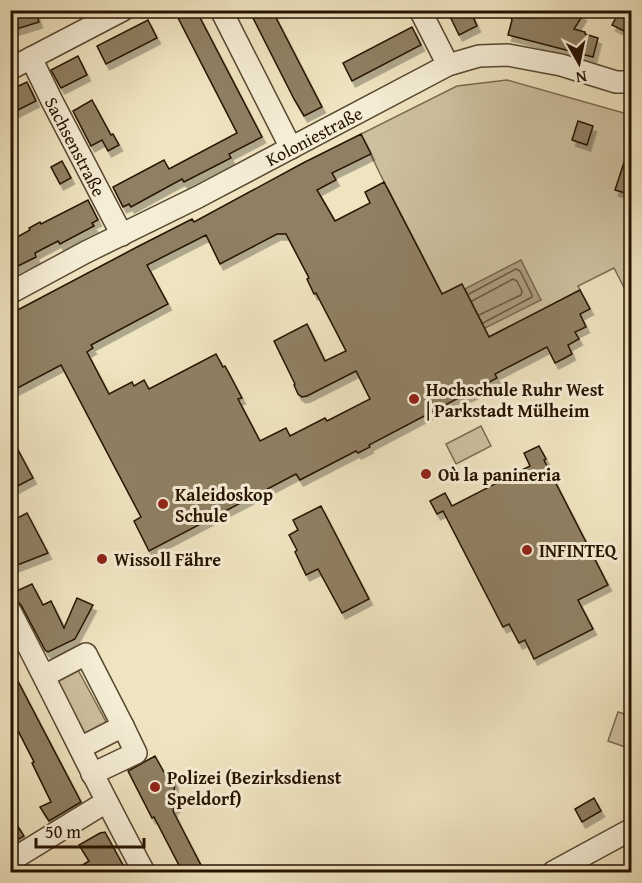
<svg xmlns="http://www.w3.org/2000/svg" width="642" height="883" font-family="'Gentium Book Plus',serif">
	<style>
		.green { fill: #cdc09f; stroke: #7a6a50; stroke-width: 1.5 }
		.water { fill: #ab9d7f; stroke: #76664c; stroke-width: 1.5 }
		.lines { fill: none; stroke-linecap: round; stroke-linejoin: round }
		.shore { stroke: #685840; stroke-width: 1.5 }
		.building { fill: #8f8064; stroke: #261300; stroke-width: 1.5; fill-rule: evenodd; filter: url(#shadow) }
		.minor-casing { stroke: #584730; stroke-width: 24 }
		.minor { stroke: #f5edd6; stroke-width: 21 }
		.poi-dot { fill: #8f2418; stroke: #f5edd6; stroke-width: 2 }
		.labels { text-anchor: middle; dominant-baseline: central; stroke-width: 6; stroke-linejoin: round; paint-order: stroke }
		.street-label { font-size: 18px; fill: #261300; stroke: #f5edd6 }
		.poi-label { font-size: 18px; font-weight: bold; fill: #261300; stroke: #f5edd6; text-anchor: start }
	</style>
	<defs>
		<filter id="shadow"><feDropShadow dx="3.5" dy="6" stdDeviation="0" flood-color="#0004"/></filter>
	</defs>
	<rect width="100%" height="100%" fill="#efe4c0"/>
	<filter id="stains"><feTurbulence type="fractalNoise" baseFrequency=".00333" numOctaves="4"/><feColorMatrix values="0 0 0 0 .2 0 0 0 0 .09 0 0 0 0 .02 0 0 0 .5 -.17"/></filter>
	<radialGradient id="worn" r=".72"><stop offset=".6" stop-color="#630" stop-opacity="0"/><stop offset="1" stop-color="#630" stop-opacity=".3"/></radialGradient>
	<!-- green -->
	<g class="green">
		<polygon points="507,80 631,115 631,301 614,268 578,286 580,290 469,347 384,182 361,134 457,86"/>
		<polygon points="481,426 491,446 456,464 446,444"/>
		<polygon points="78,670 110,729 85,742 55,682"/>
		<polygon points="618,712 631,716 631,749 608,741"/>
	</g>
	<!-- water -->
	<polygon class="water" points="521,260 541,300 473,334 453,295"/>
	<g class="lines">
		<!-- shore -->
		<g class="shore">
			<polyline points="469,294 516,269 520,271 532,295 532,297 483,323"/>
			<polyline points="472,301 513,279 517,281 522,291 521,295 479,315"/>
		</g>
	</g>
	<!-- building -->
	<g class="building">
		<polygon points="10,10 35,10 39,22 10,31"/>
		<polygon points="174,10 196,10 262,137 229,154 231,158 184,182 182,179 131,207 129,204 123,207 113,187 164,160 169,169 237,133"/>
		<polygon points="249,10 272,10 322,107 304,116 294,99"/>
		<polygon points="447,10 470,10 477,26 459,35"/>
		<polygon points="507,10 576,10 583,15 574,29 585,32 585,34 598,38 593,57 508,35 512,20"/>
		<polygon points="620,10 632,10 632,35 612,25"/>
		<polygon points="148,20 157,38 106,64 97,46"/>
		<polygon points="412,27 421,45 352,81 343,63"/>
		<polygon points="78,56 87,75 61,88 51,70"/>
		<polygon points="27,82 36,101 10,114 10,90"/>
		<polygon points="92,100 111,135 113,134 119,145 108,151 102,140 91,146 73,111"/>
		<polygon points="578,121 593,126 587,145 572,140"/>
		<path d="M361,134L371,154L332,173L336,180L317,190L335,221L370,203L365,192L384,182L442,294L462,284L489,337L580,290L590,309L580,314L586,327L575,332L579,339L568,345L572,354L565,358L555,363L547,347L495,374L497,378L484,385L485,388L467,396L466,394L369,445L370,447L358,453L356,451L300,480L296,474L149,551L134,521L141,517L61,365L10,392V314L137,247L192,219L194,222L303,163ZM277,234H286L309,278L307,279L314,294L316,293L346,351L325,361L307,324L274,341L295,384L294,385L298,394L302,397L307,396L356,371L370,399L327,421L325,418L290,436L286,428L260,441L238,399L242,398L225,366L223,367L216,354L149,389L144,380L134,386L132,382L109,394L87,352L93,348L91,345L168,304L147,265L206,235L220,264Z"/>
		<polygon points="629,147 632,147 632,195 615,190"/>
		<polygon points="62,161 71,178 60,184 51,167"/>
		<polygon points="88,200 98,220 92,223 94,226 60,244 58,241 35,253 36,257 10,270 10,241 30,230 29,228 40,222 41,224"/>
		<polygon points="10,435 33,478 10,490"/>
		<polygon points="539,446 546,459 544,460 608,585 578,600 593,629 534,659 525,640 519,643 509,624 503,627 443,511 437,514 430,501 445,493 452,506 530,466 524,453"/>
		<polygon points="321,506 369,599 342,613 318,569 306,575 295,552 297,550 289,535 298,530 293,520"/>
		<polygon points="27,513 48,553 10,568 10,522"/>
		<polygon points="32,584 43,605 51,601 64,628 77,598 93,605 75,639 48,652 45,650 21,605 16,600 12,593"/>
		<polygon points="10,666 81,802 49,821 40,807 51,802 32,763 34,762 10,715"/>
		<polygon points="155,756 165,774 172,777 175,782 174,792 180,804 173,808 174,810 173,811 205,873 183,873 154,817 152,818 128,771"/>
		<polygon points="594,798 601,811 582,822 575,809"/>
		<polygon points="10,814 24,836 10,844"/>
		<polygon points="105,832 124,867 114,873 70,873 89,861 79,845 100,833"/>
	</g>
	<g class="lines">
		<!-- minor casing -->
		<g class="minor-casing">
			<g id="minor">
				<polyline points="221,10 291,148"/>
				<polyline points="420,10 448,65"/>
				<path id="s1" d="M31,58L52,101L122,235"/>
				<polyline points="10,69 123,10"/>
				<path id="s2" d="M10,293L86,252L198,197L448,65L479,56L508,55L561,65L616,82H632"/>
				<path d="M10,611C56,698 97,786 144,872"/>
				<polyline points="44,676 86,654 123,726"/>
				<polyline points="80,748 123,726 136,753 92,774"/>
				<polyline points="10,861 106,802"/>
				<polyline points="553,872 632,829"/>
			</g>
		</g>
		<!-- minor -->
		<use href="#minor" class="minor"/>
	</g>
	<!-- markers -->
	<g class="poi-dot">
		<circle cx="414" cy="399" r="6"/>
		<circle cx="426" cy="474" r="6"/>
		<circle cx="163" cy="504" r="6"/>
		<circle cx="527" cy="550" r="6"/>
		<circle cx="102" cy="559" r="6"/>
		<circle cx="155" cy="787" r="6"/>
	</g>
	<g class="labels">
		<!-- street labels -->
		<g class="street-label">
			<text stroke="none"><textPath href="#s2" startOffset="342">Koloniestraße</textPath></text>
			<text stroke="none"><textPath href="#s1" startOffset="99">Sachsenstraße</textPath></text>
		</g>
		<!-- poi labels -->
		<g class="poi-label">
			<text x="426" y="389">Hochschule Ruhr West<tspan x="426" dy="21">| Parkstadt Mülheim</tspan></text>
			<text x="438" y="474">Où la panineria</text>
			<text x="175" y="494">Kaleidoskop<tspan x="175" dy="21">Schule</tspan></text>
			<text x="539" y="550">INFINTEQ</text>
			<text x="114" y="559">Wissoll Fähre</text>
			<text x="167" y="777">Polizei (Bezirksdienst<tspan x="167" dy="21">Speldorf)</tspan></text>
		</g>
	</g>
	<!-- margin -->
	<rect width="642" height="883" fill="none" stroke="#efe4c0" stroke-width="36"/>
	<rect x="12" y="12" width="618" height="859" fill="none" stroke="#261300" stroke-width="3"/>
	<rect x="18" y="18" width="606" height="847" fill="none" stroke="#261300" stroke-width="1.5"/>
	<!-- north arrow -->
	<g transform="translate(579 63) rotate(171)" stroke="#f5edd6" stroke-width="4.5" paint-order="stroke">
	<path d="M0-4.5L10 22L0 15L-10 22Z" fill="#261300"/>
	<text y="-9" font-size="16" font-weight="bold" text-anchor="middle" fill="#261300">N</text>
	</g>
	<!-- scale -->
	<path d="M36 838v9h108v-9" fill="none" stroke="#261300" stroke-width="3"/>
	<text x="45" y="838" font-size="18" fill="#261300" stroke="#f5edd6" stroke-width="4.5" paint-order="stroke">50 m</text>
	<rect width="100%" height="100%" filter="url(#stains)"/>
	<rect width="100%" height="100%" fill="url(#worn)"/>
</svg>
